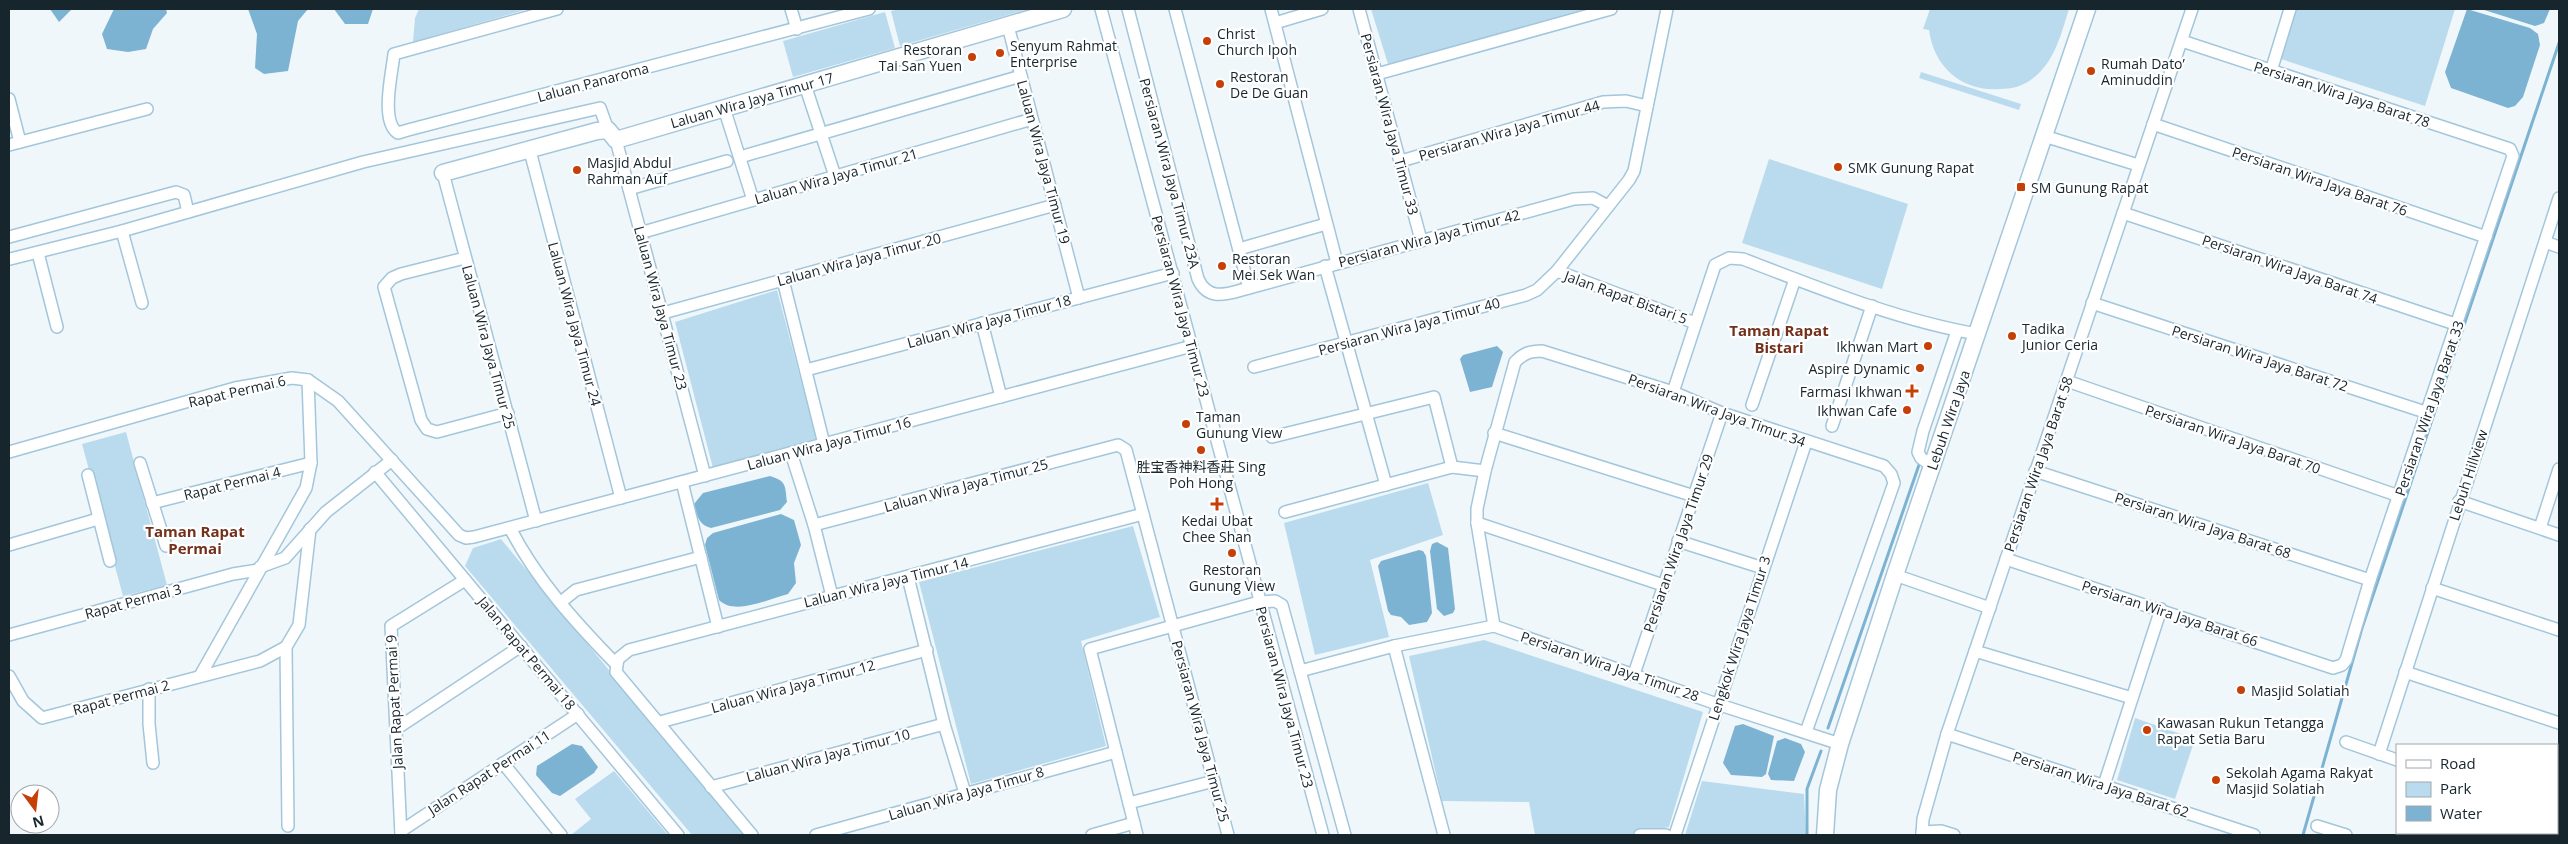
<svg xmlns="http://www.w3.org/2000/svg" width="2568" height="844" font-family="'Open Sans','Noto Sans SC',sans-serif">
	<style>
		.green { fill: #badbee }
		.water { fill: #7db3d2 }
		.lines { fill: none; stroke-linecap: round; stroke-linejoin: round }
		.stream { stroke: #7db3d2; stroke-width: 3 }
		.street-casing { stroke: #a3c6db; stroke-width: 14 }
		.secondary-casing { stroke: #a3c6db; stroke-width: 19 }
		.street { stroke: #fff; stroke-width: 11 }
		.secondary { stroke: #fff; stroke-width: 16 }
		.poi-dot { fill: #c63f07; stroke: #fff; stroke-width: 2 }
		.labels { text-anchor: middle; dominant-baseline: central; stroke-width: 4.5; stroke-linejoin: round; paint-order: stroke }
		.poi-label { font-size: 14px; fill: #17252d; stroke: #fff; text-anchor: start }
		.street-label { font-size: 14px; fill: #17252d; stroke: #fff }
		.neighbourhood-label { font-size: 15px; font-weight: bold; fill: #73311c; stroke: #fff }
	</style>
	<rect width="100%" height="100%" fill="#f0f7fb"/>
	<!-- green -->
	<g class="green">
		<polygon points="419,9 528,9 413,42 415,18"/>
		<polygon points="900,9 1028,9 900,46 891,11"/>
		<polygon points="1371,9 1602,9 1388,64"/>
		<path d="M1930,9H2069C2061,34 2055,62 2032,79C2023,86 2012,89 2000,89C1963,92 1934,68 1929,30L1923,29Z"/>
		<polygon points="2296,9 2455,9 2425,106 2281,59"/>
		<polygon points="885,12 895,48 793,77 783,41"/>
		<polygon points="1921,72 2021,104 2019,110 1919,78"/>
		<polygon points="1769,159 1908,204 1882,289 1742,243"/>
		<polygon points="777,290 817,441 713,468 675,322"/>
		<polygon points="126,432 167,585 123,596 82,444"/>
		<polygon points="1428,483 1443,535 1370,560 1389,637 1315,655 1284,523"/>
		<polygon points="1133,526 1160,617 1081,641 1106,746 971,784 919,582"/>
		<polygon points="501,539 745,835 692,835 465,566 473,548"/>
		<polygon points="1484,640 1703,712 1669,827 1631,835 1535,835 1529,802 1442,801 1409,656"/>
		<polygon points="2135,718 2195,739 2175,799 2117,780"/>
		<polygon points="614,771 668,835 571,835 591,819 575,799"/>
		<polygon points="1702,781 1804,794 1806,835 1685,835"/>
	</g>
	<!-- water -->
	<g class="water">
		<polygon points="50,9 72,9 59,22"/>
		<polygon points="114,9 166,9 167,13 153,29 146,49 128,52 107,49 102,34"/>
		<polygon points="248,9 308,9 298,21 288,71 264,74 255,68 257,34"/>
		<polygon points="334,9 373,9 368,24 345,24"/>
		<polygon points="2467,9 2530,28 2538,34 2540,45 2523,97 2515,106 2508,108 2451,88 2445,72"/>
		<polygon points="2481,9 2550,9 2544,23 2535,26"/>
		<polygon points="1497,346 1503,352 1492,387 1470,392 1460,359 1463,355"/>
		<path d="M770,476C787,481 785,486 787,502L780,510L711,528C699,525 697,516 694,504L703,493Z"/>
		<path d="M781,514L794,520L801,545L794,563L796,583L788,594C768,599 735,616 719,600L705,545L707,538L713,533Z"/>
		<polygon points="1437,542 1448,548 1455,609 1453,613 1444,616 1437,609 1430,551 1432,544"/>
		<polygon points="1419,550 1423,551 1426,556 1432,613 1427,622 1409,625 1401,617 1391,615 1388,611 1378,566 1381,561"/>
		<polygon points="1743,724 1774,736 1766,774 1762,777 1731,775 1723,763 1735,726"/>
		<polygon points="1785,738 1801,744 1805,752 1794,781 1771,780 1768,774 1777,741"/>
		<polygon points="572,744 582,746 598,767 594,773 560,796 552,793 536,775 537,766"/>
	</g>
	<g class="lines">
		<!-- stream -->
		<g class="stream">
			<polyline points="1828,728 1920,462"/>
			<polyline points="1807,835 1807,789 1821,751"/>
			<polyline points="2303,835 2362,628 2559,43"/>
		</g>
		<!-- street casing -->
		<g class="street-casing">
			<g id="street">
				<path d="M557,9L394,54C392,73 380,122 398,133L408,130L869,9"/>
				<polyline points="791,9 797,29"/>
				<polyline points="1101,9 1323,835"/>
				<path d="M1128,9L1198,279C1209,303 1229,293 1249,288L1574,199L1593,198L1608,206"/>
				<polyline points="1175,9 1249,288"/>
				<polyline points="1271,9 1337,263"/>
				<polyline points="1359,9 1421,240"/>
				<polyline points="1275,23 1322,9"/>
				<polyline points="1008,26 1079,298"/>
				<polyline points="2271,71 2290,9"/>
				<polyline points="1377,74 1611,9"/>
				<polyline points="805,85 835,176"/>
				<polyline points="9,99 20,142"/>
				<polyline points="724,108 753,200"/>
				<polyline points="2153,124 2486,237"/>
				<polyline points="2044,136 2138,165"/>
				<polyline points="616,140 705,476"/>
				<polyline points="9,145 147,109"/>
				<polyline points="530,151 621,498"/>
				<polyline points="740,157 1021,76"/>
				<polyline points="1401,161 1603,102 1626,101 1647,106"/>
				<polyline points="443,173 536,521"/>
				<polyline points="629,189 727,161"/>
				<polyline points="2123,213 2458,325"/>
				<polyline points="122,231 142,303"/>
				<polyline points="640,233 1032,119"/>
				<polyline points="9,237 176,192 184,195 188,212"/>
				<polyline points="2545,242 2559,247"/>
				<polyline points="1239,249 1326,224"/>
				<polyline points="38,253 57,327"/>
				<polyline points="465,258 401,274 392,278 384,287 421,420 427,429 437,432 508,413"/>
				<polyline points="10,259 122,231 363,162 600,108 608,130"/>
				<polyline points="1325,266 1386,485"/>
				<polyline points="1557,271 1695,323"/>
				<polyline points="783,280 824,444"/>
				<polyline points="2092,303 2428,413"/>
				<polyline points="663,313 1055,205"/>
				<polyline points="982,323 1001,397"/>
				<polyline points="1254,367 1526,295 1537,290 1557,271 1629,180 1634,171 1667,9"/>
				<polyline points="806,370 1173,273"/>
				<polyline points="2067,381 2399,496"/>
				<path d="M1673,392L1715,265L1729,258L1743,259C1819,288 1897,320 1977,334"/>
				<polyline points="1752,405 1795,279"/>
				<polyline points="1832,426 1872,306"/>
				<polyline points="1494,433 1694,496"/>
				<polyline points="1272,437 1434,397 1452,467"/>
				<polyline points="9,452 235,388 292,378 308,380 338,401 459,535 466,538 474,537 1192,346"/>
				<polyline points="791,453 814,525 832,596"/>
				<polyline points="140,463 166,546"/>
				<polyline points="1933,467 1921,458 1918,452 1923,431 1957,331"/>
				<polyline points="2035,471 2370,580"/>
				<polyline points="375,472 678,835"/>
				<polyline points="88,475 110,561"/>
				<polyline points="682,482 718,627"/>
				<polyline points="2459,501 2559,535"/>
				<polyline points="152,503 311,463"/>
				<polyline points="1285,512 1452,467 1485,471"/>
				<polyline points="1477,523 1663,585"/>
				<polyline points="814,525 1118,445 1126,450 1228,835"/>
				<path d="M510,528C536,579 575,622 616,664"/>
				<polyline points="2540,528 2559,469"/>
				<polyline points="1678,541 1763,568"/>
				<polyline points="9,545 98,519"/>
				<polyline points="2006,559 2333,668 2342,665 2346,660 2370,580 2513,156 2510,149 2182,41"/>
				<polyline points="260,567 285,558 326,512 392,460"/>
				<polyline points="1895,575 1990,608"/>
				<polyline points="908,577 944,724 965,793"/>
				<polyline points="2432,588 2559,630"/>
				<polyline points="561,602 576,590 701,557"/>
				<path d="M1494,626L1477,523V509L1485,471L1515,362C1524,353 1530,351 1542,351L1673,392L1722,413L1884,466L1891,474L1894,483L1806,732"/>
				<polyline points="9,635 233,574 258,570"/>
				<polyline points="1394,646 1444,835"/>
				<polyline points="286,647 288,826"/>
				<polyline points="1975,651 2132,698"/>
				<polyline points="1300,671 1394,646 1494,626 1717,704 1840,744"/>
				<polyline points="2405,672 2559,723"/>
				<polyline points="1634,674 1722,413"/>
				<polyline points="9,676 23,701 42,718 260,661 286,647 299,625 310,529"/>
				<polyline points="200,676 306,488 311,463 308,380"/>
				<polyline points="149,689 149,724 153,763"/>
				<polyline points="660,722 927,650"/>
				<polyline points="396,729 521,646"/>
				<polyline points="1947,734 2254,835"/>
				<polyline points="2346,742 2397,760"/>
				<polyline points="2379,754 2559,198"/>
				<polyline points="503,763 561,835"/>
				<polyline points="2104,785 2161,609"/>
				<polyline points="711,787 944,724"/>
				<polyline points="1129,803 1214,781"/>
				<polyline points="2557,815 2559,816"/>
				<polyline points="2317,826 2346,835"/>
				<polyline points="401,831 578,714"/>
				<polyline points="1922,832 1941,831 1954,835"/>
				<polyline points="401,835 391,626 465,580"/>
				<polyline points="752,835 616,672 618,659 629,650 1143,514"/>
				<polyline points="816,835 1116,752"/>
				<polyline points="1092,835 1134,823"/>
				<polyline points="1137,835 1090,649 1259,602 1275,601 1282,605 1345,835"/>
				<polyline points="1640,835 1666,835"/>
				<polyline points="1675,835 1806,442"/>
				<polyline points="1922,835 1923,819 1947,734 2192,9"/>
			</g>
		</g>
		<!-- secondary casing -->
		<g class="secondary-casing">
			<g id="secondary">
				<polyline points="443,173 597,131 608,130 616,140 1063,9"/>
				<polyline points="1825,835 1828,790 1840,744 1895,575 2087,9"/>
			</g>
		</g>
		<!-- street -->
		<use href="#street" class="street"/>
		<!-- secondary -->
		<use href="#secondary" class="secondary"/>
	</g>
	<!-- markers -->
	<g class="poi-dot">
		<circle cx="1207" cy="41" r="5"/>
		<circle cx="1000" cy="53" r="5"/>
		<circle cx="972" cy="57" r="5"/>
		<circle cx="2091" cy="71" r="5"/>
		<circle cx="1220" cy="84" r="5"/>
		<circle cx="1838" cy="167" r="5"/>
		<circle cx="577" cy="170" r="5"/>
		<rect x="2016" y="182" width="10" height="10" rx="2.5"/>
		<circle cx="1222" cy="266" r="5"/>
		<circle cx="2012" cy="336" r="5"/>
		<circle cx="1928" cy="346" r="5"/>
		<circle cx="1920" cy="368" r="5"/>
		<path d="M1909.5 383.5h5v5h5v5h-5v5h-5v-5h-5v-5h5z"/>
		<circle cx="1907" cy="410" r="5"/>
		<circle cx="1186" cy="424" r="5"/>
		<circle cx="1201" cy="450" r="5"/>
		<path d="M1214.5 496.5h5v5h5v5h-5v5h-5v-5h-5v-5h5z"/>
		<circle cx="1232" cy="553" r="5"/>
		<circle cx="2241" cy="690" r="5"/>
		<circle cx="2147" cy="730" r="5"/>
		<circle cx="2216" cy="780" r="5"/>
	</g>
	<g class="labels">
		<!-- poi labels -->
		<g class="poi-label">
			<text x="1217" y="33">Christ<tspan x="1217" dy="16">Church Ipoh</tspan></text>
			<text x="1010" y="45">Senyum Rahmat<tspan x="1010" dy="16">Enterprise</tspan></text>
			<text x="962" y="49" text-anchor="end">Restoran<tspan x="962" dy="16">Tai San Yuen</tspan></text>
			<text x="2101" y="63">Rumah Dato’<tspan x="2101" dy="16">Aminuddin</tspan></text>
			<text x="1230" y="76">Restoran<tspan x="1230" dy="16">De De Guan</tspan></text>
			<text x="587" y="162">Masjid Abdul<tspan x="587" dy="16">Rahman Auf</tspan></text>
			<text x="1848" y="167">SMK Gunung Rapat</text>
			<text x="2031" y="187">SM Gunung Rapat</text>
			<text x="1232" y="258">Restoran<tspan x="1232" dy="16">Mei Sek Wan</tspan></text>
			<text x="2022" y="328">Tadika<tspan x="2022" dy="16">Junior Ceria</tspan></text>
			<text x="1918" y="346" text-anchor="end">Ikhwan Mart</text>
			<text x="1910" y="368" text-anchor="end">Aspire Dynamic</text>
			<text x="1902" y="391" text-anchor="end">Farmasi Ikhwan</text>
			<text x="1897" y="410" text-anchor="end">Ikhwan Cafe</text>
			<text x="1196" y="416">Taman<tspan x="1196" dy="16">Gunung View</tspan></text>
			<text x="1201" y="466" text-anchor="middle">胜宝香神料香莊 Sing<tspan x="1201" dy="16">Poh Hong</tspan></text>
			<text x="1217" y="520" text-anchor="middle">Kedai Ubat<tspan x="1217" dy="16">Chee Shan</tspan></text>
			<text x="1232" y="569" text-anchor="middle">Restoran<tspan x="1232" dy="16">Gunung View</tspan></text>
			<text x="2251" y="690">Masjid Solatiah</text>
			<text x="2157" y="722">Kawasan Rukun Tetangga<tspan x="2157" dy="16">Rapat Setia Baru</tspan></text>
			<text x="2226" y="772">Sekolah Agama Rakyat<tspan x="2226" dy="16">Masjid Solatiah</tspan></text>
		</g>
		<!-- street labels -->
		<g class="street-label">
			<text transform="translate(593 82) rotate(-15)">Laluan Panaroma</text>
			<text transform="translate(2342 94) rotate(18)">Persiaran Wira Jaya Barat 78</text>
			<text transform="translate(752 100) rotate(-16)">Laluan Wira Jaya Timur 17</text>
			<text transform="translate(1390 124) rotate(75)">Persiaran Wira Jaya Timur 33</text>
			<text transform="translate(1509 130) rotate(-16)">Persiaran Wira Jaya Timur 44</text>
			<text transform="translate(1044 162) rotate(75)">Laluan Wira Jaya Timur 19</text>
			<text transform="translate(1170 173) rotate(75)">Persiaran Wira Jaya Timur 23A</text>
			<text transform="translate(836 176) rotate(-16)">Laluan Wira Jaya Timur 21</text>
			<text transform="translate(2320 181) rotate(19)">Persiaran Wira Jaya Barat 76</text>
			<text transform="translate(1429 238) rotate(-15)">Persiaran Wira Jaya Timur 42</text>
			<text transform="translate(859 259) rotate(-15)">Laluan Wira Jaya Timur 20</text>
			<text transform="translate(2290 269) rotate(19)">Persiaran Wira Jaya Barat 74</text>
			<text transform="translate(1626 297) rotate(20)">Jalan Rapat Bistari 5</text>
			<text transform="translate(1181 306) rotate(75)">Persiaran Wira Jaya Timur 23</text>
			<text transform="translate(661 308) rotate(75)">Laluan Wira Jaya Timur 23</text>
			<text transform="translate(989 321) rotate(-15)">Laluan Wira Jaya Timur 18</text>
			<text transform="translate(575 324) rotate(75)">Laluan Wira Jaya Timur 24</text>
			<text transform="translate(1409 326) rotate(-15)">Persiaran Wira Jaya Timur 40</text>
			<text transform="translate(489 347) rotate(75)">Laluan Wira Jaya Timur 25</text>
			<text transform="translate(2260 358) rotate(18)">Persiaran Wira Jaya Barat 72</text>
			<text transform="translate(237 391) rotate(-13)">Rapat Permai 6</text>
			<text transform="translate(2429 408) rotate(-71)">Persiaran Wira Jaya Barat 33</text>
			<text transform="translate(1717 410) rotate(20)">Persiaran Wira Jaya Timur 34</text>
			<text transform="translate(1948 420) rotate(-71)">Lebuh Wira Jaya</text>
			<text transform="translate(2233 439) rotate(19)">Persiaran Wira Jaya Barat 70</text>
			<text transform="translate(829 443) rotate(-15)">Laluan Wira Jaya Timur 16</text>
			<text transform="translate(2038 464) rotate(-71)">Persiaran Wira Jaya Barat 58</text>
			<text transform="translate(2468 475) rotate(-72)">Lebuh Hillview</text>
			<text transform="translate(232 483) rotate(-14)">Rapat Permai 4</text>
			<text transform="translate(966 485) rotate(-15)">Laluan Wira Jaya Timur 25</text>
			<text transform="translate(2203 525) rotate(18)">Persiaran Wira Jaya Barat 68</text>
			<text transform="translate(1678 543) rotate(-71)">Persiaran Wira Jaya Timur 29</text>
			<text transform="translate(886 582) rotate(-14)">Laluan Wira Jaya Timur 14</text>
			<text transform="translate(133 601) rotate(-15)">Rapat Permai 3</text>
			<text transform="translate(2170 613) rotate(18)">Persiaran Wira Jaya Barat 66</text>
			<text transform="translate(1739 638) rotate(-72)">Lengkok Wira Jaya Timur 3</text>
			<text transform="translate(527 653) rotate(50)">Jalan Rapat Permai 18</text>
			<text transform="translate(1610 666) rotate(19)">Persiaran Wira Jaya Timur 28</text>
			<text transform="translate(793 686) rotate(-15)">Laluan Wira Jaya Timur 12</text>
			<text transform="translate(121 697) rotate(-15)">Rapat Permai 2</text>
			<text transform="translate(1285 697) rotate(75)">Persiaran Wira Jaya Timur 23</text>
			<text transform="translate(394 702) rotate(-93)">Jalan Rapat Permai 9</text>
			<text transform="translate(1201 731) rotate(75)">Persiaran Wira Jaya Timur 25</text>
			<text transform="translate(828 755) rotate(-15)">Laluan Wira Jaya Timur 10</text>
			<text transform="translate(489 772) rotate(-33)">Jalan Rapat Permai 11</text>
			<text transform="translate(2101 784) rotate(18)">Persiaran Wira Jaya Barat 62</text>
			<text transform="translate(966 793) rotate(-16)">Laluan Wira Jaya Timur 8</text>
		</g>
		<!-- neighbourhood labels -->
		<g class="neighbourhood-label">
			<text x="1779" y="330">Taman Rapat<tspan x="1779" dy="17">Bistari</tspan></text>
			<text x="195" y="531">Taman Rapat<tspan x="195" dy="17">Permai</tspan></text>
		</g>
	</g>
	<!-- border -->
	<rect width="2568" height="844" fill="none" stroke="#17252d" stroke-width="20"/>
	<!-- legend -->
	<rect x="2396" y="744" width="162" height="90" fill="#ffffff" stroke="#a2a8ab"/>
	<rect x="2406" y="760" width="25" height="8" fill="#ffffff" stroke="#a2a8ab"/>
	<text x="2440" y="769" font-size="15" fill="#17252d">Road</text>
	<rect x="2406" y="782" width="25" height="15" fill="#badbee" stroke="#a2a8ab"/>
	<text x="2440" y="794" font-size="15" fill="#17252d">Park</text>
	<rect x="2406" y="806" width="25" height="15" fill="#7db3d2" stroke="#a2a8ab"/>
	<text x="2440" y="819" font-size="15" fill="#17252d">Water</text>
	<!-- north arrow -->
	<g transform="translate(35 809) rotate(165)"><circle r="24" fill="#ffffff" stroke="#a2a8ab"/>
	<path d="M0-4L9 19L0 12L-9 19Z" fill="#c63f07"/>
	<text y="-8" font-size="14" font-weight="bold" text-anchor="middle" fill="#17252d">N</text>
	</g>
</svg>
